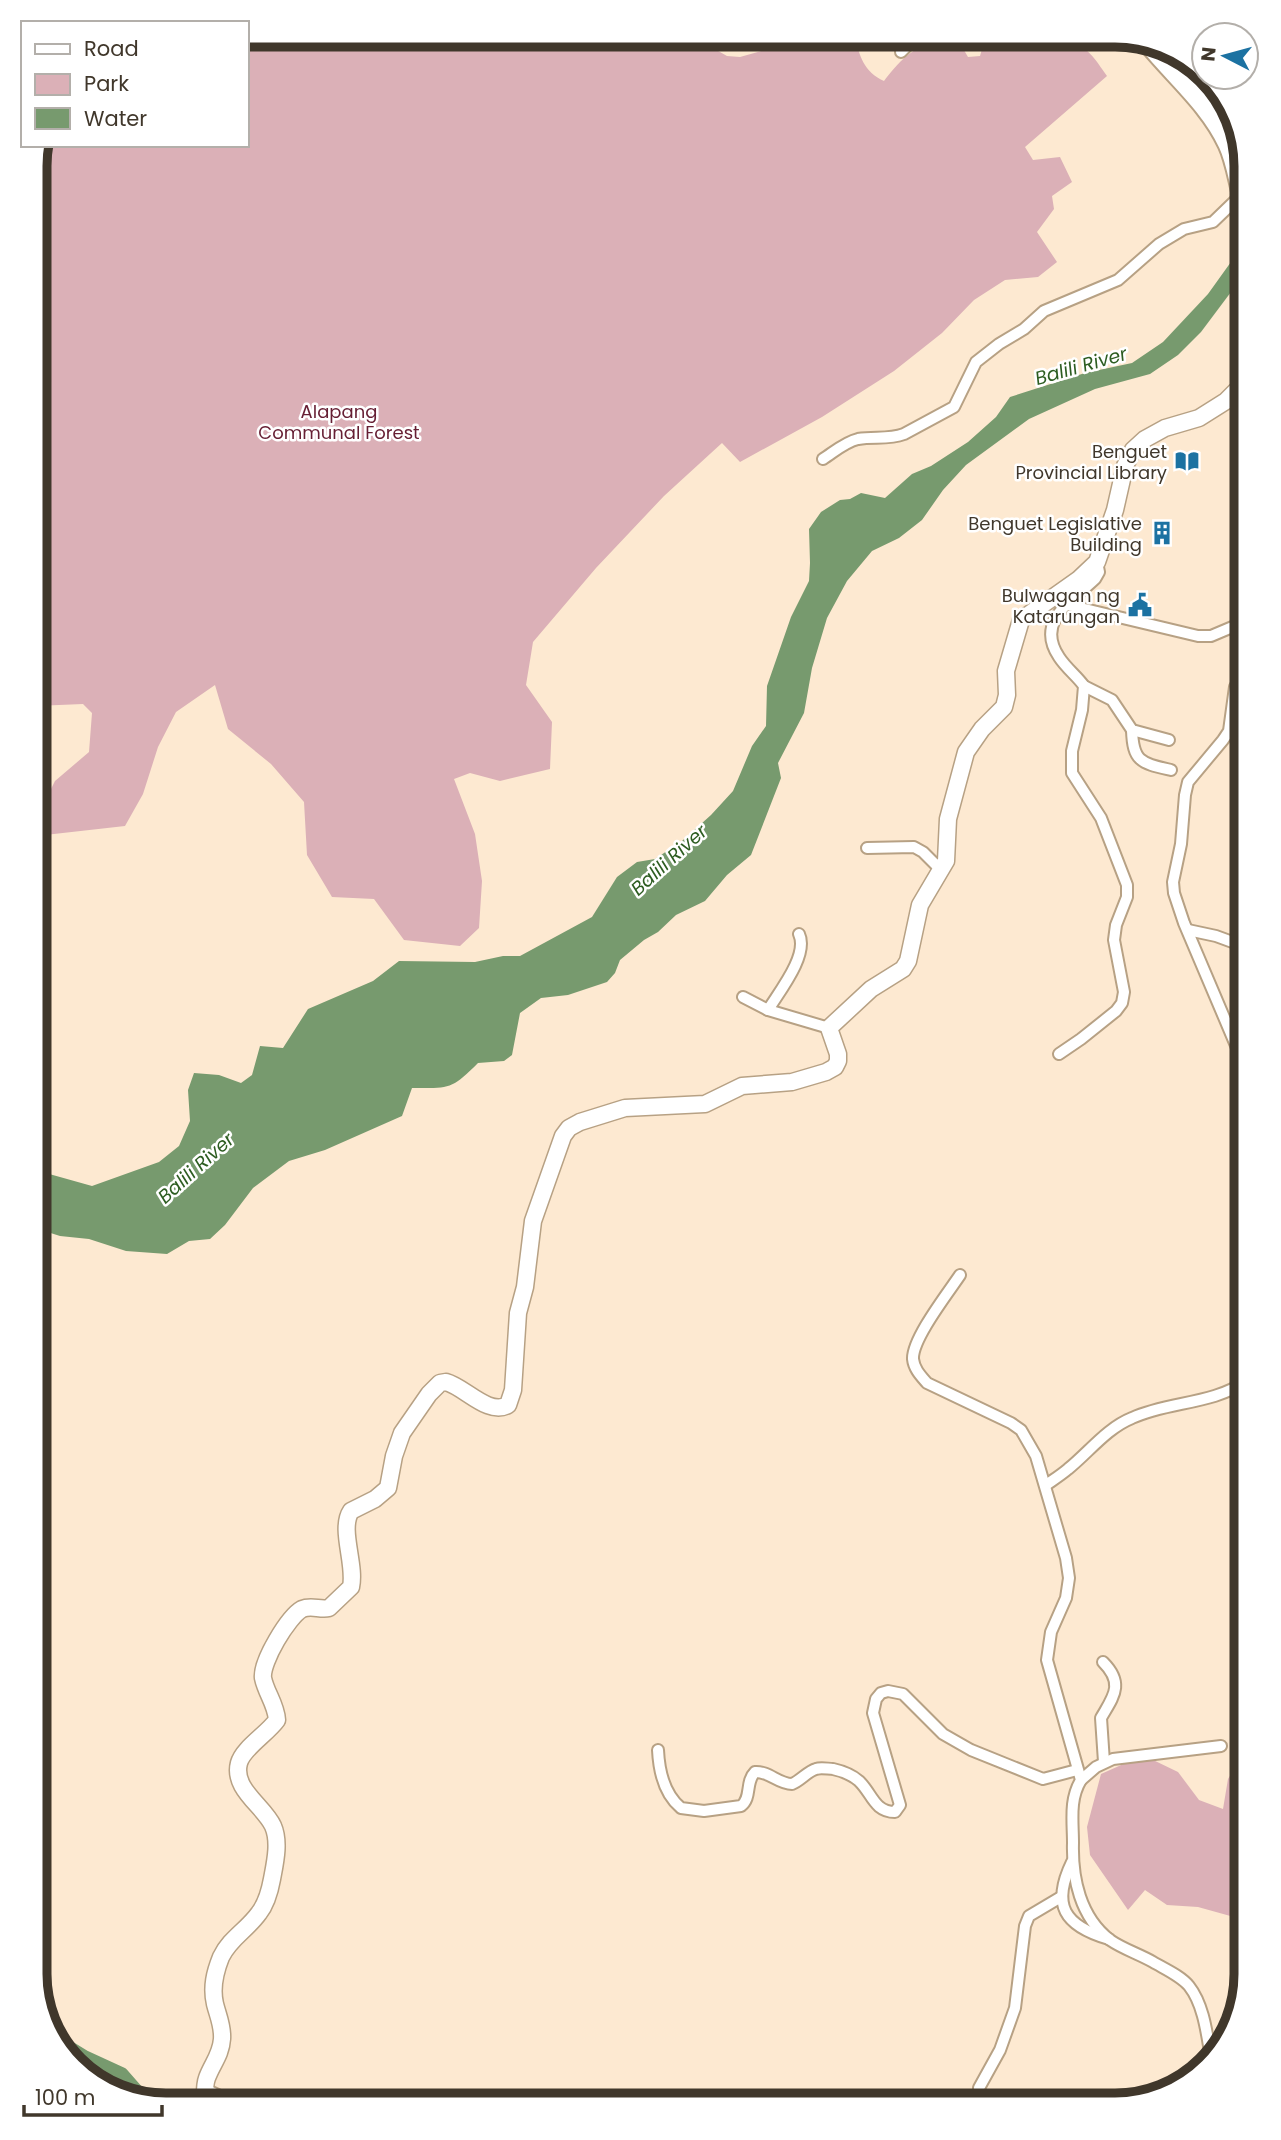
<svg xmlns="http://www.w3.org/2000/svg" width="1281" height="2140" font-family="Poppins,sans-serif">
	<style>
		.green { fill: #dbb0b7 }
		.water { fill: #779a6e }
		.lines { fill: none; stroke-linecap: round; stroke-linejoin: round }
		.river { stroke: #779a6e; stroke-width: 16 }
		.street-casing { stroke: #b7a184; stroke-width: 14 }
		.secondary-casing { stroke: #b7a184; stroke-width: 19 }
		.highway-casing { stroke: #b7a184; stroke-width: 23 }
		.street { stroke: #fff; stroke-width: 10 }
		.secondary { stroke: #fff; stroke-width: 16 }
		.highway { stroke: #fff; stroke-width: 19 }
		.labels { text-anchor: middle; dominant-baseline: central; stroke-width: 5; stroke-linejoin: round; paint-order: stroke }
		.park-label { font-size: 18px; fill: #661e33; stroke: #fff }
		.poi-label { font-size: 18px; fill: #40372b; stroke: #fff; text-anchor: end }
		.water-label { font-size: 19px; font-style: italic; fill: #2d5d21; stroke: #fff }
		.rim { fill: none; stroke: #40372b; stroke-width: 9 }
	</style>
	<rect width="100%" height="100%" fill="#fde9d1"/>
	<!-- green -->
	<g class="green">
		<path d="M247,35H690L727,56L740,57L818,35H855C859,56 864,72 884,81C895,67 909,49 928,45C937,43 942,45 951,40L961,45L968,57L980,56L984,42L989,35H1009L1048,51L1067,40C1088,46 1095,59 1107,76L1025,147L1033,160L1060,157L1072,182L1052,196L1054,209L1037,232L1057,262L1038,277L1005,280L974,300L942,333L894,371L822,417L740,462L722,443L664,496L596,568L533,642L526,685L552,722L550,769L500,781L470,773L454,779L475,834L482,881L479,928L460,946L404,940L374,899L332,897L307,855L304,802L271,764L228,729L215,685L176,712L158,747L143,794L125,826L45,835L35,829V821L55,781L89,752L92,713L83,704L35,706V158L41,145H247Z"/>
		<polygon points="1246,1749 1246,1913 1234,1917 1198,1907 1167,1905 1145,1890 1128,1910 1090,1855 1087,1827 1101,1774 1128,1762 1149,1758 1178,1772 1199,1800 1223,1809 1228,1779"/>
	</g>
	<!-- water -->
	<path class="water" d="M1246,241V272L1201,332L1178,355L1150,374L1095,389L1029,419L966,465L943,490L922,520L899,538L872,551L847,581L827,618L812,668L804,713L778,763L781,778L751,855L727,875L705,901L676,915L658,932L644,940L620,960L615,973L607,982L568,995L541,998L520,1013L512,1055L504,1061L478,1063C451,1090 450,1088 412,1088L402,1116L325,1150L289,1161L253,1188L225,1225L210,1239L189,1241L167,1254L126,1251L89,1239L60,1236L35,1228V1170L92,1186L159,1162L179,1146L190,1121L188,1090L194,1073L219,1075L241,1083L252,1075L260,1046L283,1048L308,1009L373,981L399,961L475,962L503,956H520L592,917L617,877L637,862L655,859L682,841L711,815L733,791L752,746L766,726L767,686L791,617L809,581L810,563L809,529L821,512L840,500L850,499L861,493L885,498L912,474L931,466L968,442L996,417L1010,397L1085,373L1132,363L1163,342L1208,294Z"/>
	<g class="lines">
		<!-- river -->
		<g class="river">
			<polyline points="35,1954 37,1956 36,1978"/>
			<polyline points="58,2042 84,2058 121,2075 142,2099"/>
		</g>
		<!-- street casing -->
		<g class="street-casing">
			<g id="street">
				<polyline points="1055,35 1059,38"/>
				<polyline points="901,52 918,35"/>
				<polyline points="1206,108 1219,92"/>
				<path d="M823,459C834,452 845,442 858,439C874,436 888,440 904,434L954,407L976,362L999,344L1024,329L1044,311L1118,280L1159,244L1184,229L1213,222L1241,195"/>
				<polyline points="1068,605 1198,636 1211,636 1237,625 1246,639"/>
				<polyline points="1084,686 1112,700 1132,730 1169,740"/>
				<path d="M1132,730C1133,762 1141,763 1171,770"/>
				<polyline points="867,848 914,847 923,852 942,871"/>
				<polyline points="1188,930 1216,936 1246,947"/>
				<polyline points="743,997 768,1010 829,1028"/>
				<path d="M768,1010C779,992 809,955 799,934"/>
				<path d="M1059,1054L1081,1039L1116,1011L1122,1003L1124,992L1114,940L1116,925L1127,897V885L1101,818L1072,773V751L1082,710L1084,686C1077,676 1066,668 1059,657C1035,621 1071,602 1095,579L1099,572L1097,562"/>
				<polyline points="1246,1069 1184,923 1174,893 1173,882 1181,844 1185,795 1188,782 1223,740 1229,731 1235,687 1246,671"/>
				<path d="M960,1275C948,1293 912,1339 913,1359C914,1369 921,1376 927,1383L1011,1423L1021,1430L1036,1456L1066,1558L1069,1578L1066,1598L1051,1632L1047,1660L1081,1780C1069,1800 1073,1821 1073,1843C1072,1878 1080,1917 1110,1940C1123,1949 1139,1954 1153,1962C1165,1969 1181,1976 1189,1986C1204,2005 1207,2035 1211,2058"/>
				<path d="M1046,1485C1053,1480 1061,1475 1068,1469C1089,1452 1107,1428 1132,1418C1169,1401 1212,1405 1246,1381"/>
				<path d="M1103,1662C1125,1684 1113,1697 1101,1718L1104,1762"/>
				<path d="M658,1750C659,1771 664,1794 681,1808L704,1811L741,1806C752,1798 745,1782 755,1772C769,1771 778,1784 792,1784C800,1781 808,1771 816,1769C821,1767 828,1769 833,1769C842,1771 851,1774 859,1781C872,1793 874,1812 895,1812L900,1805L873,1713L876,1699L881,1693L888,1691L903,1694L943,1734L971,1750L1043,1779L1077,1770"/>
				<polyline points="1081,1780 1096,1767 1113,1759 1221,1746"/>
				<path d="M1072,1862C1051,1905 1064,1926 1109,1939"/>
				<polyline points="979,2088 1000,2050 1015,2008 1025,1926 1029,1916 1061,1897"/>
				<polyline points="205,2089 240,2105"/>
			</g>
		</g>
		<!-- secondary casing -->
		<g class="secondary-casing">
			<path id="secondary" d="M205,2105C205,2096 204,2086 207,2078C212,2064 221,2055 222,2039C223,2026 218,2016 215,2004C211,1987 215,1972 221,1957C230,1938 247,1930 259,1913C266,1904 270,1890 272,1879C275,1863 280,1842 273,1826C264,1806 232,1789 239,1763C243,1748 267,1734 277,1720C276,1704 266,1693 263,1678C261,1662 288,1617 302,1609C311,1605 320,1610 329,1608L351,1587C356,1564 339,1529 351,1511L375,1499L388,1488L394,1456L402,1433L429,1394L440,1383L446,1382C465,1387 488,1416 508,1405L513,1390L518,1313L525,1287L533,1221L563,1136L569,1128L580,1122L625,1108L705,1104L742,1086L792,1082L826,1072L835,1067L838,1061V1054L829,1028L871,989L903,969L908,961L920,905L946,861L948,819L966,752L982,729L1004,707L1007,695L1006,671L1021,620L1079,579L1097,562L1115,510L1125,466L1133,450L1145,439L1165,428L1199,418L1226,401L1238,389L1246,373"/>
		</g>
		<!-- highway casing -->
		<g class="highway-casing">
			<path id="highway" d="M1149,44C1176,77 1210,105 1228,144C1237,163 1239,187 1246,207"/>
		</g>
		<!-- street -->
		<use href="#street" class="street"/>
		<!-- secondary -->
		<use href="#secondary" class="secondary"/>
		<!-- highway -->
		<use href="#highway" class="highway"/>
	</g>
	<!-- icons -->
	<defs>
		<g id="library-bare" transform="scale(1.89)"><path d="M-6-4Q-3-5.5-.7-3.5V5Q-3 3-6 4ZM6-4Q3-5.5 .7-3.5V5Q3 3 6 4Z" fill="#1c72a2" stroke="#fff" stroke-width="2.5" paint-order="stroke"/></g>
		<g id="building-bare" transform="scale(1.89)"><path d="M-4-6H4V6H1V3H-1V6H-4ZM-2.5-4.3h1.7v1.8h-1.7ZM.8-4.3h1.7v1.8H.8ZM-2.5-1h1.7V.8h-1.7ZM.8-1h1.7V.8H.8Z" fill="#1c72a2" stroke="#fff" stroke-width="2.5" paint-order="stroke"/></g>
		<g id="civic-bare" transform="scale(1.89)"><path d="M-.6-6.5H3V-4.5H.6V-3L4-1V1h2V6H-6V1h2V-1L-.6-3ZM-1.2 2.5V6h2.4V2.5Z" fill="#1c72a2" stroke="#fff" stroke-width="2.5" paint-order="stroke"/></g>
	</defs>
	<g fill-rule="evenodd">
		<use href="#library-bare" x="1187" y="461"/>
		<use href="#building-bare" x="1162" y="533"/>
		<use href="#civic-bare" x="1140" y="605"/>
	</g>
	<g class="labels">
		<!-- park labels -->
		<g class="park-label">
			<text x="339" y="411">Alapang<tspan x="339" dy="21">Communal Forest</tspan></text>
		</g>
		<!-- poi labels -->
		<g class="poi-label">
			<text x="1167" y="451">Benguet<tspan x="1167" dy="21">Provincial Library</tspan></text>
			<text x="1142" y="523">Benguet Legislative<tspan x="1142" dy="21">Building</tspan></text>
			<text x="1120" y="595">Bulwagan ng<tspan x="1120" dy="21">Katarungan</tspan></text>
		</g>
		<!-- water labels -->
		<g class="water-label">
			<text transform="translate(1081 366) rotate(-16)">Balili River</text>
			<text transform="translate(669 860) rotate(-42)">Balili River</text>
			<text transform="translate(196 1168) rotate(-42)">Balili River</text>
		</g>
	</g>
	<!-- crop -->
	<path d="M0 0H1281V2140H0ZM166 47H1115A119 119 0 0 1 1234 166V1974A119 119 0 0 1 1115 2093H166A119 119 0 0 1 47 1974V166A119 119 0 0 1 166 47Z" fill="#fff" fill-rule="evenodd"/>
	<path class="rim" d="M166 47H1115A119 119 0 0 1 1234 166V1974A119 119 0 0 1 1115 2093H166A119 119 0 0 1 47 1974V166A119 119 0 0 1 166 47Z"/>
	<!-- legend -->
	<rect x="21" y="21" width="228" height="126" fill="#ffffff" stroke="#b3afaa" stroke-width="2"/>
	<rect x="35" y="44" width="35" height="10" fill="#ffffff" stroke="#b3afaa" stroke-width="2"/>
	<text x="84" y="56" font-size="21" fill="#40372b">Road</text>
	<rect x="35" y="74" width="35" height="21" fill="#dbb0b7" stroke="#b3afaa" stroke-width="2"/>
	<text x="84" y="91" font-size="21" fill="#40372b">Park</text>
	<rect x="35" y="108" width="35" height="21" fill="#779a6e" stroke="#b3afaa" stroke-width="2"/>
	<text x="84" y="126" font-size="21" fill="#40372b">Water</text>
	<!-- north arrow -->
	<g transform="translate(1225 56) rotate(276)"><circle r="33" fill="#ffffff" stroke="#b3afaa" stroke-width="2"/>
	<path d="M0-5L12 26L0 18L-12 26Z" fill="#1c72a2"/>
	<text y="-10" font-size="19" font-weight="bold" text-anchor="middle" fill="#40372b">N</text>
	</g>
	<!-- scale -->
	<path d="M24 2105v10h138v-10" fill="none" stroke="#40372b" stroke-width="3.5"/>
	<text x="35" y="2105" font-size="21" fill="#40372b" stroke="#ffffff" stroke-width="5" paint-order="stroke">100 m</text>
</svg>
